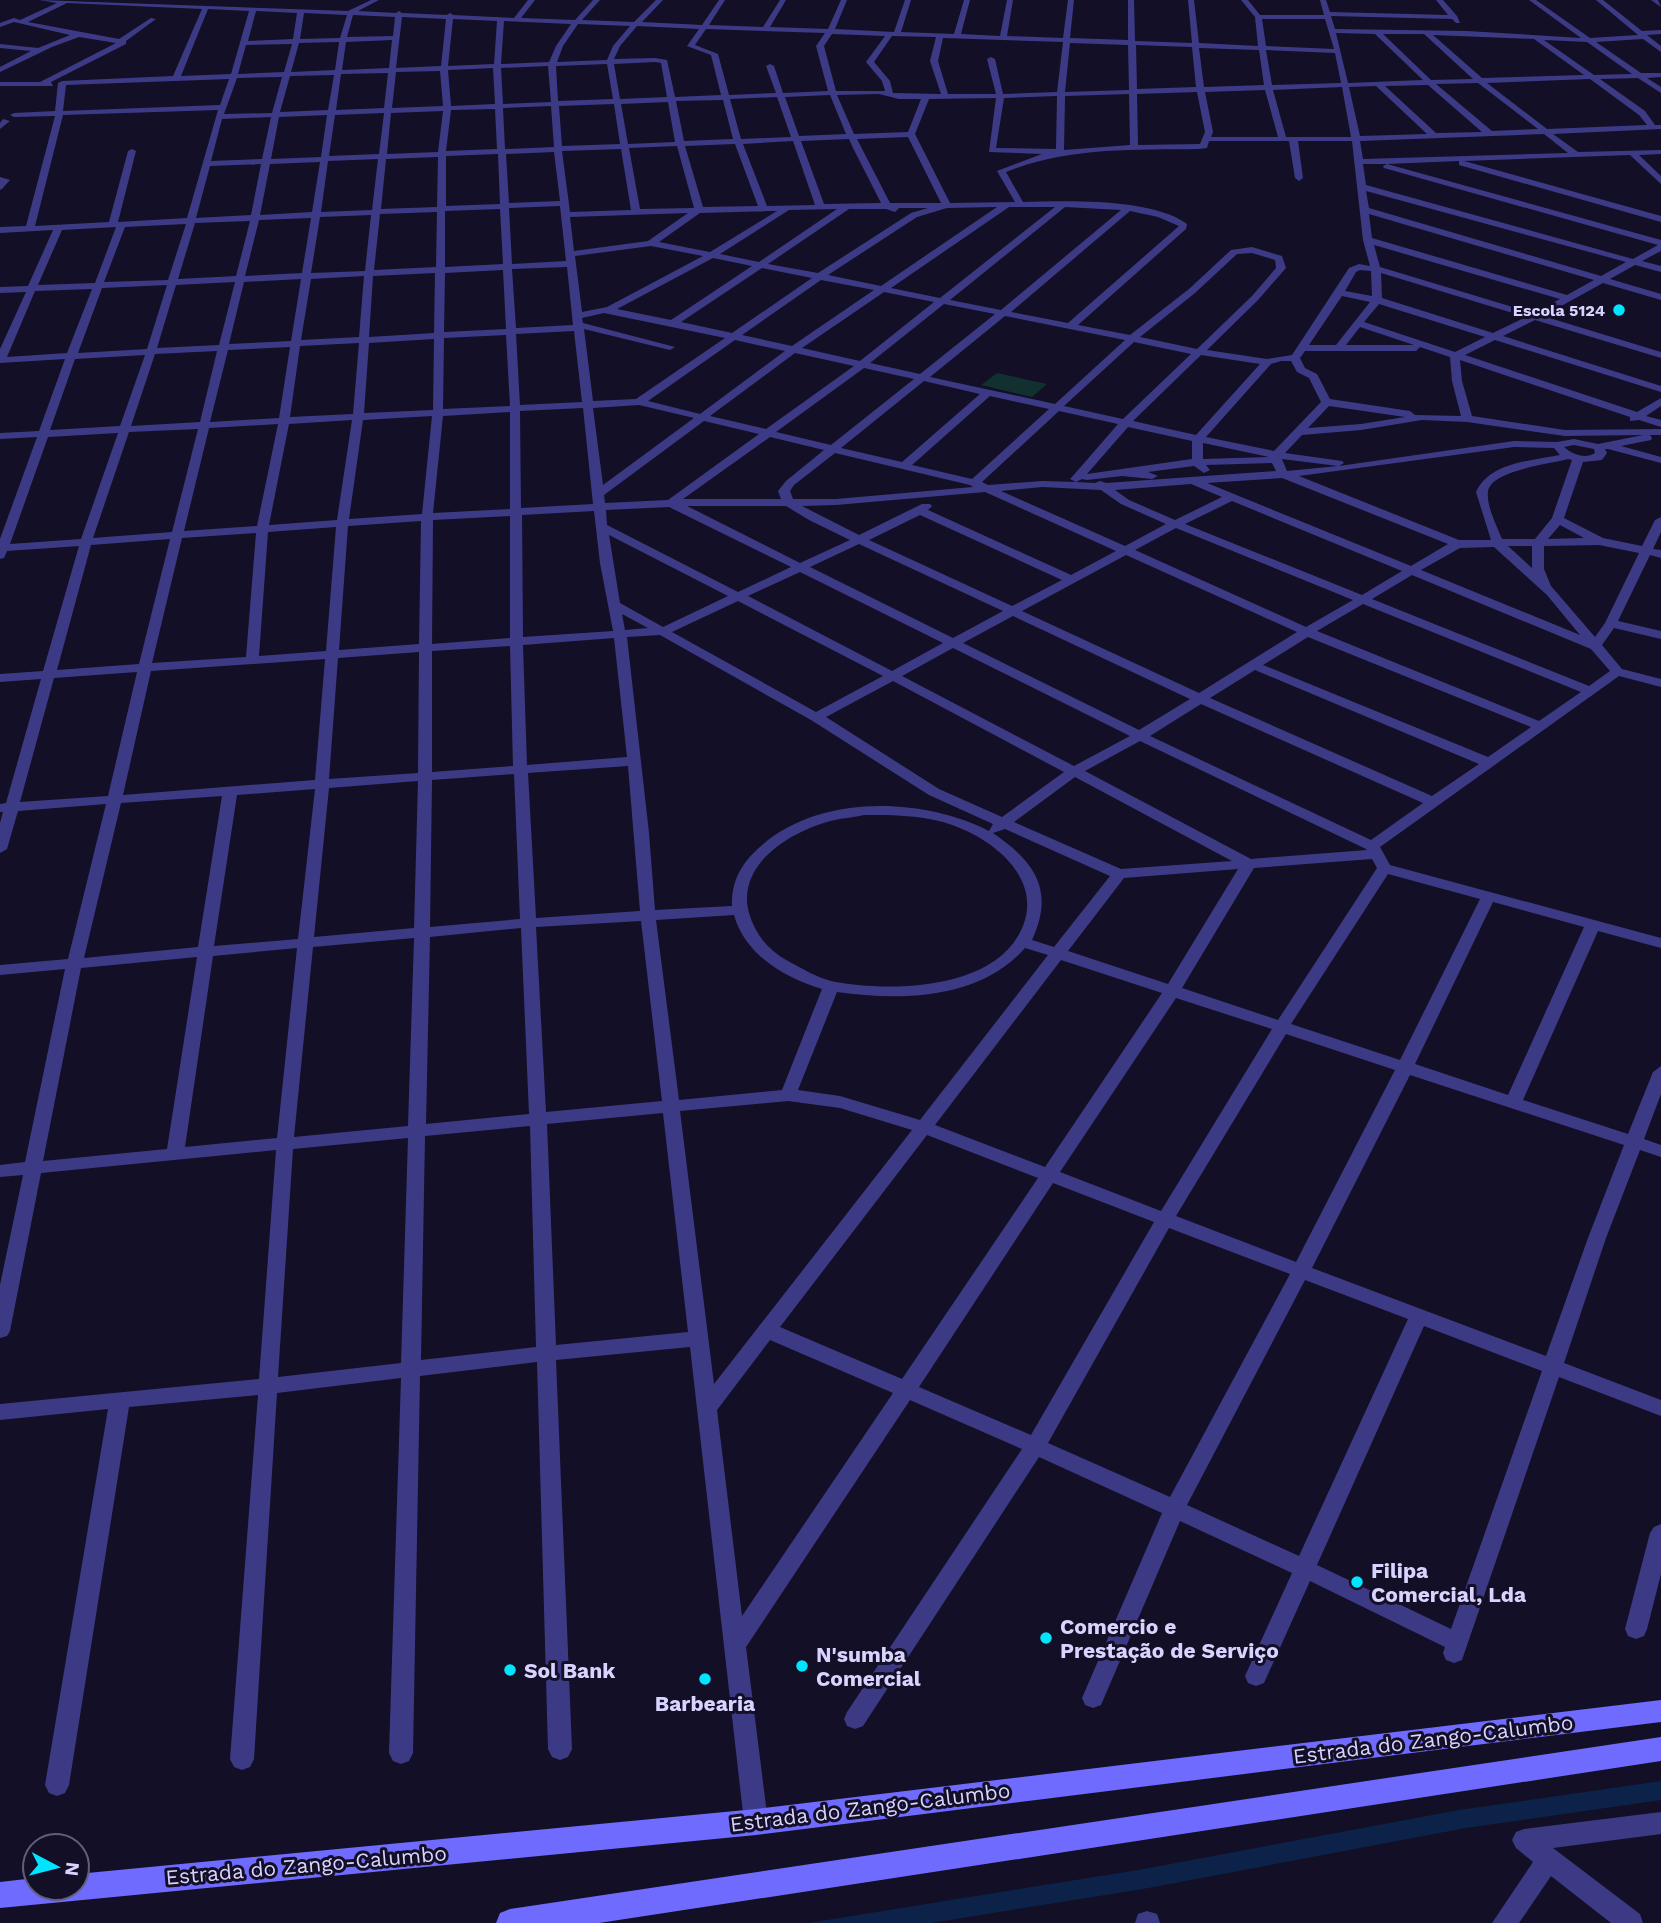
<svg xmlns="http://www.w3.org/2000/svg" width="1661" height="1923" font-family="'Work Sans',sans-serif">
	<style>
		.green { fill: #12302f }
		.water { fill: #0c2248 }
		.lines { fill: none; stroke-linecap: round; stroke-linejoin: round }
		.minor { fill: #3d3a85; fill-rule: evenodd }
		.secondary { fill: #6f6bff; fill-rule: evenodd }
		.poi-dot { fill: #00e5ff; stroke: #130f26; stroke-width: 2.5 }
		.labels { text-anchor: middle; dominant-baseline: central; stroke-width: 6; stroke-linejoin: round; paint-order: stroke }
		.far-poi-label { font-size: 16px; font-weight: bold; fill: #d9d4ff; stroke: #130f26; text-anchor: end }
		.near-poi-label { font-size: 21px; font-weight: bold; fill: #d9d4ff; stroke: #130f26; text-anchor: start }
		.near-street-label { font-size: 21px; fill: #d9d4ff; stroke: #130f26 }
	</style>
	<rect width="100%" height="100%" fill="#130f26"/>
	<!-- green -->
	<polygon class="green" points="997,373 1047,384 1032,397 981,385"/>
	<!-- water -->
	<polygon class="water" points="1661,1781 1661,1800 1466,1828 1143,1889 931,1923 808,1923 1138,1870 1459,1810"/>
	<g class="lines">
		<!-- minor -->
		<g class="minor">
			<path d="M39,0L348,11L371,0H379L358,11L396,13L399,11L402,13L447,15L450,13L453,15L514,18L528,0H535L521,18L575,20L593,0H600L582,20L634,22L656,0H663L642,22L702,25L719,0H725L709,25L763,27L780,0H786L770,27L828,29L841,0H847L835,29L894,32L905,0H911L901,32L954,34L964,0H970L961,34L1000,36L1007,0H1013L1007,36L1063,38L1068,0H1074L1070,38L1128,40V0H1134L1135,41L1192,43L1188,0H1194L1199,43L1258,46L1255,17L1241,0H1248L1260,15H1324L1320,0H1326L1330,12L1448,15L1436,0H1443L1457,16L1460,23H1456L1452,19L1331,16L1335,29L1467,31L1581,38L1529,0H1536L1590,38L1638,35L1596,0H1603L1642,31L1661,30V34L1647,35L1661,46V52L1643,39L1596,42L1641,73H1661V77L1647,78L1661,87V93L1638,78L1600,79L1645,111L1655,125H1661V129L1553,134L1578,152L1661,150V154L1639,155L1661,176V184L1630,155L1464,161L1661,216V222L1459,165V161L1387,164L1661,240V251L1642,261L1661,266V272L1635,265L1610,279L1661,294V300L1603,283L1543,316L1661,352V358L1535,320L1503,336L1661,386V392L1495,340L1465,355L1637,412L1661,398V406L1646,416L1661,420V427L1639,420L1630,421V417L1460,360L1462,381L1472,416L1565,430L1661,429V435H1650L1652,438L1651,440L1621,446L1661,457V463L1608,449H1605L1607,453L1602,460L1583,462L1564,518L1603,538L1642,546L1655,520L1661,517V532L1653,549L1661,550V558L1650,555L1618,621L1661,631V639L1614,628L1602,645L1622,669L1661,679V687L1619,676L1380,847L1390,865L1661,938V948L1598,931L1523,1100L1628,1134L1653,1072L1661,1066V1094L1644,1139L1661,1145V1157L1640,1150L1606,1238L1564,1363L1661,1400V1416L1559,1377L1462,1660L1454,1663L1446,1660L1443,1653L1445,1647L1310,1581L1264,1683L1256,1686L1248,1683L1245,1676L1292,1573L1180,1521L1101,1705L1093,1708L1085,1705L1082,1698L1162,1513L1039,1457L863,1726L855,1729L847,1726L844,1719L847,1712L1022,1449L910,1400L746,1647L768,1822L764,1830L756,1833L748,1830L744,1822L690,1347L556,1360L572,1749L568,1757L560,1760L552,1757L548,1749L537,1362L420,1376L413,1753L409,1761L401,1764L393,1761L389,1753L401,1378L277,1393L254,1759L250,1767L242,1770L234,1767L230,1759L258,1395L129,1407L69,1785L65,1793L57,1796L49,1793L45,1785L108,1409L0,1420V1404L259,1379L276,1150L41,1173L10,1331L7,1336L0,1338V1285L23,1175L0,1177V1165L25,1162L65,969L0,975V965L68,959L106,804L18,811L7,849L0,853V823L3,812H0V804L6,803L41,679L0,682V674L43,671L79,546L7,551L4,558L0,559V539L37,437L0,439V433L39,431L65,359L0,363V349L26,292L0,293V287L28,286L53,230L0,233V227L26,226L55,116L14,117L10,115L14,113L55,111L58,83L62,81L173,76L202,9L67,3L28,22L119,39L151,18L156,19L126,41V44L51,82L53,86H0V82H40L116,43L79,37L52,47L0,72V67L31,51L0,48V44L38,48L70,35L14,22L0,27V23L14,18L20,20L57,3ZM208,9L249,11L231,74L181,76ZM256,11L297,13L293,39L248,41ZM304,13L347,15L340,38L300,39ZM353,15L395,17L393,36L347,37ZM402,17L446,19L441,66L396,68ZM453,19L497,21L494,64L448,66ZM1262,19H1325L1334,49L1266,46ZM504,21L571,24L556,46L549,62L501,64ZM578,24L630,26L613,46L607,60L557,62L563,46ZM637,26L699,29L687,46L711,55L721,95L675,97L667,60L655,58L614,59L620,46ZM706,29L825,33L816,46L828,91L783,93L774,66L770,64L766,66L776,93L729,95L718,54L695,45ZM1336,33L1375,34L1423,80L1348,83ZM832,34L885,36L866,62L882,81L885,91H836L824,46ZM1383,34H1424L1473,79L1431,80ZM1433,35L1534,39L1584,75L1482,78ZM892,36L936,37L930,61L941,94L893,93L890,81L874,62ZM943,38L1063,42L1057,92L1003,94L995,59L991,57L987,59L996,94H948L938,61ZM392,40L389,68L342,70L346,42ZM1544,40L1587,42L1632,74L1594,75ZM339,42L335,70L291,72L299,43ZM1070,43L1128,45L1129,90L1065,92ZM292,44L284,72L238,74L246,45ZM1136,45L1192,47L1196,87L1137,89ZM1199,48L1259,50L1264,85L1204,87ZM1266,50L1335,53L1341,83L1272,85ZM655,62L661,63L667,97L620,99L614,64ZM607,64L613,99L558,101L556,66ZM548,66L551,102L503,104L501,68ZM493,68L495,104L451,106L448,70ZM440,71L443,106L392,108L396,72ZM388,73L384,108L336,110L341,74ZM334,75L328,110L280,112L290,76ZM282,77L272,113L224,114L237,78ZM229,79L220,105L63,111L66,85ZM1590,79L1639,115L1647,125L1547,129L1487,83ZM1478,83L1538,129L1492,131L1436,84ZM1428,85L1482,132L1436,133L1385,86ZM1376,86L1427,134L1360,136L1349,87ZM1342,87L1351,137H1286L1273,90ZM1265,90L1278,137H1211L1213,132L1205,92ZM1197,92L1205,132L1200,144L1138,145L1137,94ZM879,94L899,99H921L908,132L854,134L837,95ZM1129,94L1130,145L1064,150L1065,96ZM830,95L846,134L799,136L785,97ZM1057,96L1056,149L996,148L1004,98ZM777,97L791,137L741,139L730,99ZM996,98L989,152L1042,154L997,171L1015,202L950,203L915,134L929,99ZM723,100L733,139L684,141L676,101ZM668,102L675,142L628,144L621,104ZM614,104L620,144L562,146L559,106ZM551,106L554,147L505,149L503,108ZM495,109L497,149L446,151L451,110ZM218,110L187,218L118,222L136,151L132,149L128,151L109,222L35,226L63,115ZM443,111L438,152L387,154L391,113ZM384,113L379,154L329,156L335,115ZM327,115L321,157L271,159L279,117ZM271,117L262,159L211,161L222,119ZM1544,134L1568,153L1363,159L1360,141ZM908,137L941,203H890L857,139ZM849,139L853,148L881,203L824,204L801,141ZM793,141L815,205L767,206L743,144ZM1209,141H1289L1295,178L1299,181L1303,178L1298,141H1352L1363,240L1370,266L1359,264L1349,268L1292,355L1267,359L1207,350L1258,300L1286,268L1282,256L1252,247L1231,250L1189,289L1130,335L1078,325L1186,229L1187,224C1151,198 1068,201 1023,202L1006,172C1068,147 1132,150 1198,149L1207,148ZM735,144L758,206L703,207L685,146ZM677,146L694,208L640,209L629,148ZM621,149L631,210L570,212L562,151ZM554,152L560,201L509,203L506,154ZM498,154L500,204L446,206V156ZM438,157L437,207L381,209L386,159ZM378,159L372,210L321,212L328,161ZM320,162L312,212L260,215L270,164ZM261,164L251,215L196,218L210,166ZM1363,164H1387L1383,166L1384,168L1658,245L1633,259L1366,185ZM1366,191L1626,262L1601,276L1369,208ZM560,206L566,261L512,264L509,208ZM997,207L881,286L828,275L917,217L947,208ZM1009,207H1055L940,298L891,288ZM1065,207L1121,210L1001,310L950,300ZM899,208H928L911,213L818,273L768,264L849,209H886L895,212ZM500,209L503,264L445,267V211ZM837,209L759,262L720,254L789,210ZM769,211H777L710,252L659,242L700,213ZM1130,211L1158,217L1179,226L1068,323L1011,312ZM437,212L436,267L374,270L380,214ZM688,213L648,241L574,251L570,217ZM1369,214L1594,280L1567,295L1372,238ZM371,215L365,271L311,273L320,217ZM311,218L302,273L245,276L259,220ZM250,221L236,276L178,279L195,223ZM186,224L168,280L104,282L125,227ZM116,227L95,283L38,285L62,230ZM1374,245L1560,299L1533,313L1380,267ZM651,246L703,256L607,307L582,312L575,256ZM1252,253L1275,260L1276,268L1252,296L1197,349L1140,337L1195,293L1237,254ZM713,258L752,266L671,320L617,309ZM567,267L573,325L516,328L512,269ZM762,268L812,278L732,333L681,322ZM503,270L506,329L444,332L445,273ZM1360,270L1371,271L1372,296L1345,291L1356,272ZM435,273L434,333L369,337L373,276ZM1381,273L1526,317L1493,333L1382,298ZM364,276L359,337L301,340L311,279ZM301,279L291,341L229,344L244,282ZM821,280L874,290L792,346L742,335ZM235,282L219,345L157,348L176,285ZM167,285L147,349L78,353L102,288ZM92,289L67,353L7,357L35,291ZM884,292L934,302L860,361L802,348ZM1342,296L1370,302L1336,345H1309ZM944,304L995,314L920,374L870,363ZM1379,304L1485,337L1455,352L1364,322ZM604,313L725,338L636,399L593,401L584,329L670,350L675,347L583,323L582,318ZM1005,316L1125,340L1055,404L930,377ZM1360,327L1414,345H1346ZM574,331L582,402L520,405L516,334ZM506,335L510,406L443,409L444,338ZM434,339L433,410L364,413L369,343ZM735,340L785,351L700,414L648,401ZM1134,342L1191,354L1123,419L1064,406ZM359,343L353,414L290,417L300,346ZM290,347L279,418L210,422L228,350ZM1420,347L1450,357L1452,381L1461,416L1415,415L1410,411L1330,399L1317,374L1305,368L1300,358L1305,351H1416ZM217,351L200,422L131,426L155,354ZM795,353L854,366L766,429L710,416ZM145,355L120,426L50,430L75,359ZM1201,355L1260,364L1196,435L1133,421ZM1281,361H1291L1297,372L1309,378L1321,402L1274,451L1206,437L1271,364ZM864,368L914,379L831,445L776,432ZM924,381L980,394L902,462L841,448ZM990,396L1049,409L972,479L912,465ZM639,405L694,418L603,485L593,408ZM1329,406L1405,417L1361,424L1308,428ZM583,408L593,504L521,508L520,411ZM1059,411L1118,424L1072,477L1070,479L1076,482L1042,481L988,485L982,482ZM510,412V509L433,513L443,416ZM432,416L422,514L349,519L363,420ZM352,420L337,520L269,525L289,424ZM1422,420L1467,422L1565,436L1643,435L1598,444L1574,439L1557,442L1514,441L1339,466L1344,463L1342,461L1285,453L1302,435L1361,430ZM704,421L759,434L668,500L605,503L604,495ZM278,424L257,526L184,531L209,428ZM1128,427L1192,441V459L1087,474ZM198,429L172,532L93,538L129,432ZM118,433L81,539L10,544L48,437ZM770,437L824,450L786,481L778,491L781,499H683ZM1203,443L1208,444L1269,457L1203,459ZM1574,445L1594,449L1595,453C1586,459 1573,455 1564,447ZM1514,447L1554,448L1560,455C1531,461 1490,462 1476,492L1491,540H1459L1299,476ZM835,453L970,485L973,487L836,499H793L790,491L794,485ZM1282,459L1338,466L1287,471ZM1568,459L1572,460L1552,518L1535,539H1502C1497,526 1486,506 1488,491C1492,470 1550,464 1568,459ZM1272,463L1276,471L1106,483L1100,481L1095,483L1076,482L1082,479L1087,480L1122,476L1152,479L1158,476L1148,472L1194,466L1204,473L1210,470L1206,465ZM1282,478L1448,544L1411,566L1207,483ZM1191,484L1222,497L1175,520L1129,500L1115,490ZM1042,487L1101,490L1121,504L1166,524L1125,546L1001,491ZM985,492L1116,551L1071,575L928,510L932,506L930,504H922L859,535L802,506L836,505ZM1232,501L1402,571L1362,595L1185,524ZM687,506H786L809,520L850,540L800,563ZM669,507L791,567L738,592L607,525L606,510ZM594,511L600,563L613,631L523,637L522,515ZM920,515L1062,580L1012,606L869,540ZM510,516V638L432,644L433,520ZM421,521L419,644L339,650L348,526ZM1560,525L1584,538L1548,539ZM336,527L326,651L259,656L268,532ZM1176,528L1353,600L1306,627L1135,550ZM256,533L246,657L152,663L182,538ZM609,535L728,596L663,627L620,603ZM170,539L139,664L57,670L91,545ZM859,544L1003,611L953,638L810,567ZM1599,545L1639,553L1605,623L1595,637L1551,586L1544,569V546ZM1508,546H1532V568ZM1494,547L1547,595L1580,635L1421,570L1460,548ZM1126,555L1297,632L1199,693L1022,611ZM800,572L943,643L892,671L748,596ZM1412,575L1591,649L1610,671L1589,686L1372,599ZM738,601L883,676L816,712L672,632ZM1363,604L1581,692L1539,721L1317,631ZM622,614L648,628L625,630ZM1013,616L1190,699L1139,730L963,643ZM660,635L811,720L929,795L993,824L989,831C922,797 820,794 761,846C742,862 731,881 732,906L655,910L649,833L627,637ZM1308,637L1531,727L1488,757L1263,665ZM614,638L627,757L527,765L523,645ZM510,646L513,766L432,772V651ZM953,648L1130,736L1074,766L902,676ZM419,652L418,773L329,779L338,658ZM325,659L315,780L123,795L151,671ZM1255,670L1479,764L1432,796L1210,698ZM137,672L108,796L20,802L54,678ZM893,681L1064,772L1002,817L939,789L826,717ZM1201,704L1423,803L1371,840L1150,736ZM1140,741L1366,849L1367,850L1251,859L1085,771ZM628,766L640,911L536,918L528,773ZM514,774L520,919L430,927L432,780ZM1075,777L1232,861L1121,869L1014,822ZM418,781L414,928L314,937L329,788ZM315,789L298,939L214,946L237,795ZM222,796L198,947L84,958L121,803ZM864,815C890,815 918,815 943,822C992,836 1050,881 1018,936C986,991 885,992 831,981C816,977 801,968 788,961C768,950 755,934 749,913C736,865 789,833 827,822C839,818 852,818 864,815ZM1005,829L1110,876L1054,947L1032,940C1055,890 1035,862 993,833ZM1372,859L1377,868L1278,1020L1182,988L1254,868ZM1238,869L1168,984L1068,951L1124,878ZM1388,874L1480,899L1400,1060L1291,1024ZM1493,902L1584,927L1508,1095L1415,1064ZM734,915C745,955 785,978 822,989L782,1090L679,1100L656,920ZM641,921L662,1101L546,1112L536,927ZM521,928L529,1114L426,1124L430,937ZM414,938L408,1126L294,1137L313,947ZM297,948L277,1138L185,1147L213,956ZM1025,948L1048,955L920,1120L840,1096L798,1090L837,992C901,1001 979,1000 1025,948ZM197,957L167,1149L43,1161L81,968ZM1061,960L1162,993L1045,1167L935,1125ZM1176,998L1272,1029L1161,1211L1060,1172ZM1286,1034L1395,1070L1296,1262L1176,1216ZM1410,1075L1624,1145L1588,1238L1546,1356L1312,1268ZM788,1101L840,1108L912,1130L714,1384L680,1111ZM663,1113L688,1332L556,1345L547,1124ZM530,1126L536,1347L421,1360L425,1136ZM927,1135L1038,1178L902,1379L780,1327ZM408,1138L401,1363L278,1377L293,1149ZM1053,1183L1154,1222L1031,1435L919,1387ZM1169,1228L1290,1274L1170,1497L1048,1443ZM1305,1280L1408,1319L1299,1556L1187,1505ZM1424,1326L1542,1371L1451,1629L1317,1565ZM770,1340L893,1393L742,1616L717,1410Z"/>
			<polygon points="1651,0 1658,0 1661,7"/>
			<polygon points="3,119 10,121 0,129 0,123"/>
			<polygon points="0,177 10,180 1,190 0,189"/>
			<polygon points="1661,1524 1661,1574 1647,1629 1644,1636 1636,1639 1628,1636 1625,1629 1650,1533 1654,1527"/>
			<polygon points="1661,1812 1661,1834 1553,1848 1640,1914 1643,1923 1611,1923 1551,1876 1519,1923 1492,1923 1533,1862 1516,1848 1512,1840 1516,1832 1524,1829"/>
			<polygon points="1147,1911 1157,1914 1160,1923 1135,1923 1138,1914"/>
		</g>
		<!-- secondary -->
		<g class="secondary">
			<polygon points="1661,1700 1661,1722 756,1835 0,1908 0,1882 35,1878 35,1888 77,1888 77,1874 756,1809"/>
			<polygon points="1661,1737 1661,1761 599,1923 496,1923 500,1913 510,1909"/>
		</g>
	</g>
	<!-- markers -->
	<g class="poi-dot">
		<circle cx="1619" cy="310" r="7"/>
		<circle cx="1357" cy="1582" r="7"/>
		<circle cx="1046" cy="1638" r="7"/>
		<circle cx="802" cy="1666" r="7"/>
		<circle cx="510" cy="1670" r="7"/>
		<circle cx="705" cy="1679" r="7"/>
	</g>
	<g class="labels">
		<!-- far-poi labels -->
		<g class="far-poi-label">
			<text x="1605" y="310">Escola 5124</text>
		</g>
		<!-- near-poi labels -->
		<g class="near-poi-label">
			<text x="1371" y="1570">Filipa<tspan x="1371" dy="24">Comercial, Lda</tspan></text>
			<text x="1060" y="1626">Comercio e<tspan x="1060" dy="24">Prestação de Serviço</tspan></text>
			<text x="816" y="1654">N'sumba<tspan x="816" dy="24">Comercial</tspan></text>
			<text x="524" y="1670">Sol Bank</text>
			<text x="705" y="1703" text-anchor="middle">Barbearia</text>
		</g>
		<!-- near-street labels -->
		<g class="near-street-label">
			<text transform="translate(1433 1739) rotate(-7)">Estrada do Zango-Calumbo</text>
			<text transform="translate(870 1807) rotate(-7)">Estrada do Zango-Calumbo</text>
			<text transform="translate(306 1865) rotate(-5)">Estrada do Zango-Calumbo</text>
		</g>
	</g>
	<!-- north arrow -->
	<g transform="translate(56 1867) rotate(97)"><circle r="33" fill="#130f26" stroke="#625e7d" stroke-width="2"/>
	<path d="M0-5L12 26L0 18L-12 26Z" fill="#00e5ff"/>
	<text y="-10" font-size="19" font-weight="bold" text-anchor="middle" fill="#d9d4ff">N</text>
	</g>
</svg>
